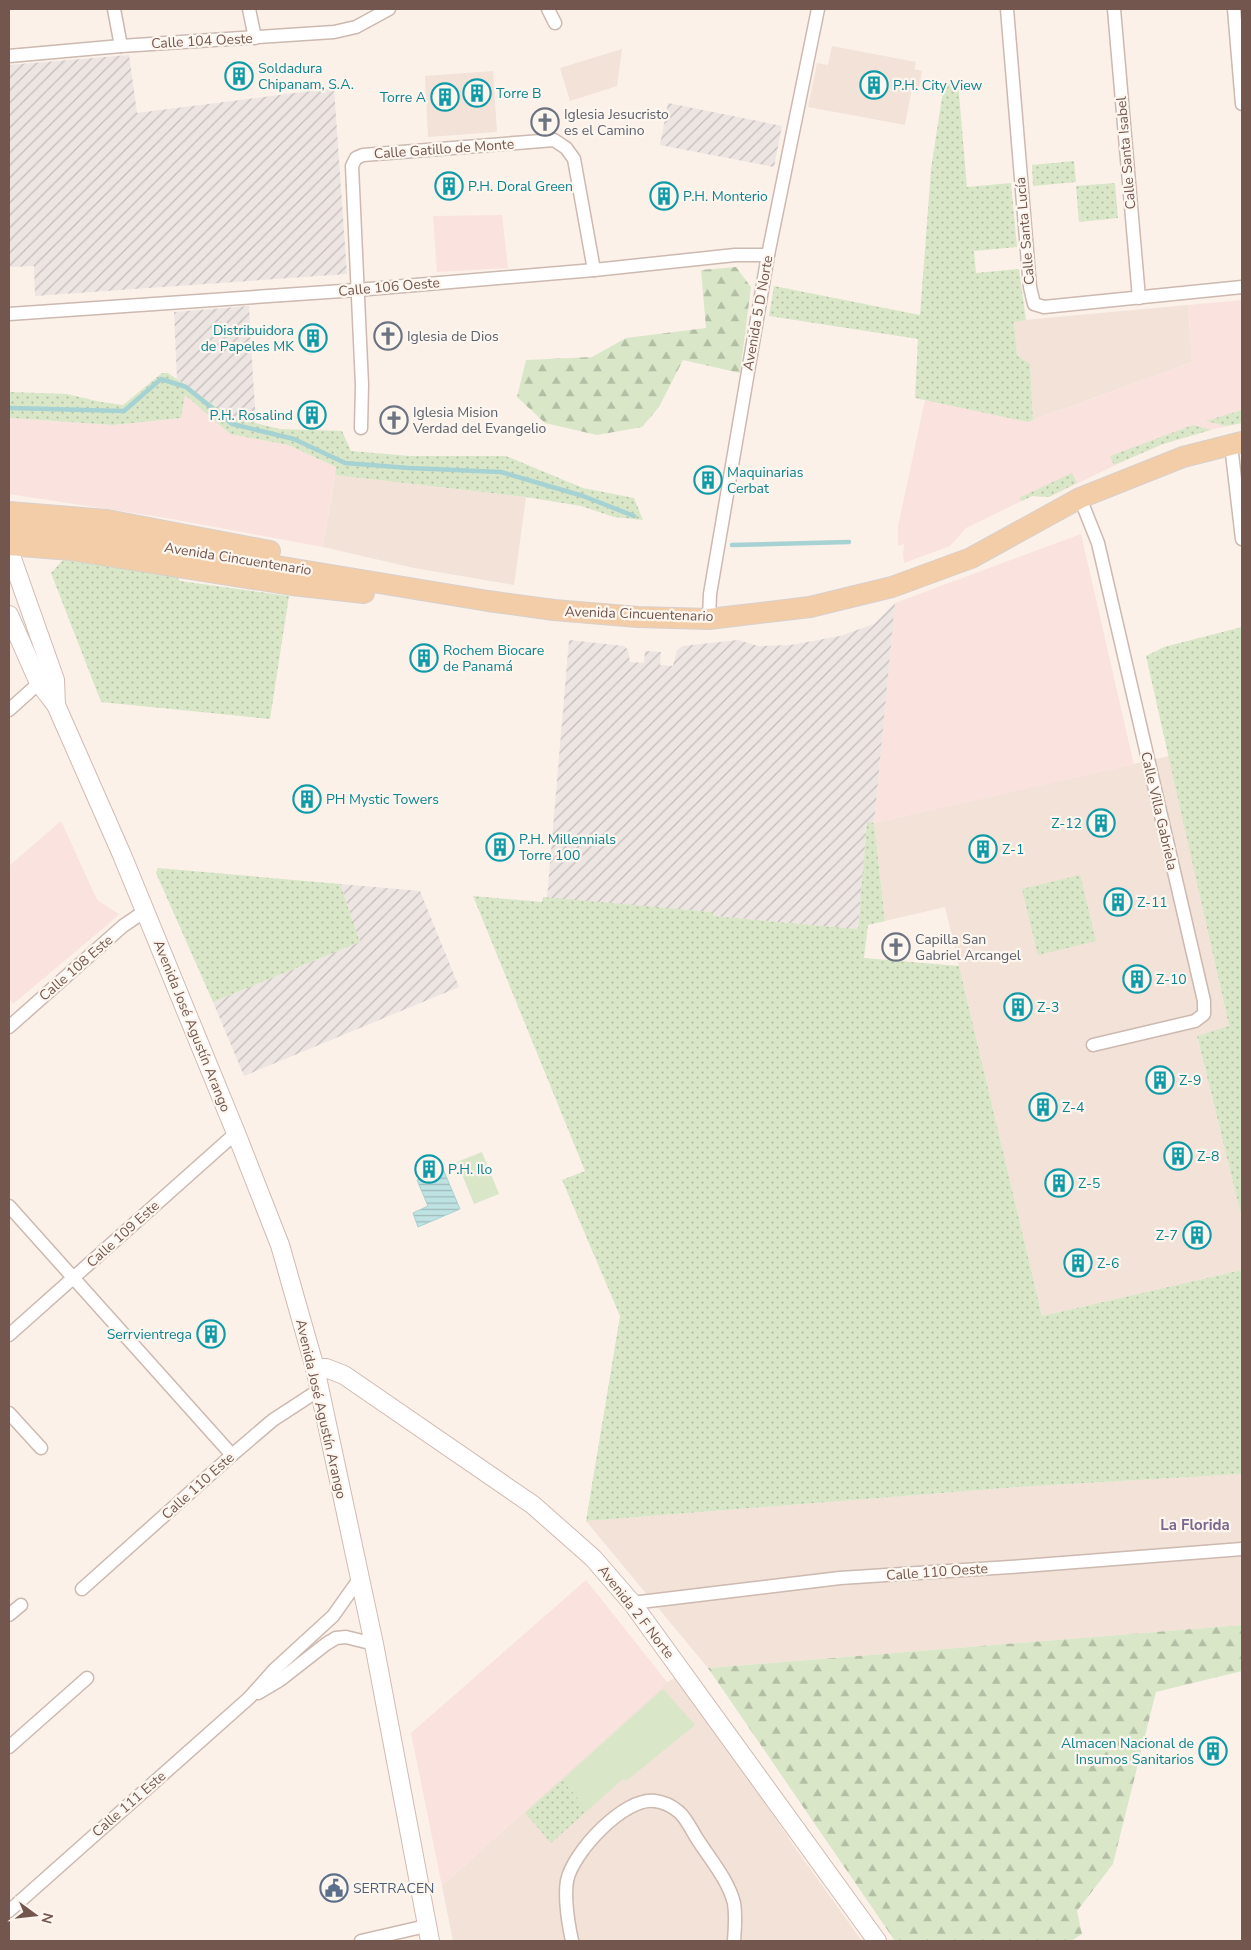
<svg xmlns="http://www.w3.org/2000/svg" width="1251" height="1950" font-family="'Nunito Sans',sans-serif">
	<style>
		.residential { fill: #f2e2d8 }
		.commercial { fill: #fae2de }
		.industrial { fill: url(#industrial-furrows) }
		.grass { fill: url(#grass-dots) }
		.forest { fill: url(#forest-firs) }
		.garden { fill: #d9e7c8 }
		.water { fill: url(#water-rules); stroke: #a6d2d3 }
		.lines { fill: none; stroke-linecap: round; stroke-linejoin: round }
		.stream { stroke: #a6d2d3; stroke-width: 4.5 }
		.street-casing { stroke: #ccb9b0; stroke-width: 15 }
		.secondary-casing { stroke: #d0bab1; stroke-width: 20 }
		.primary-casing { stroke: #d8d0ce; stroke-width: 22 }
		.street { stroke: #fff; stroke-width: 12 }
		.secondary { stroke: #fff; stroke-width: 18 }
		.primary { stroke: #f2cda8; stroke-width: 20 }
		.labels { text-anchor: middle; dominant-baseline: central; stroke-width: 4.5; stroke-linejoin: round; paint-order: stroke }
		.street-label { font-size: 14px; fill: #73574f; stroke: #fdf6ef }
		.culture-label { font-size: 14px; fill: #0d838f; stroke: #fdf6ef; text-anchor: start }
		.worship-label { font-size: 14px; fill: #5b616d; stroke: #fdf6ef; text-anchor: start }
		.service-label { font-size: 14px; fill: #4e5e75; stroke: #fdf6ef; text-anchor: start }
		.neighbourhood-label { font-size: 15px; font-weight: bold; fill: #7b668e; stroke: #fdf6ef }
	</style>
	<defs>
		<pattern id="industrial-furrows" width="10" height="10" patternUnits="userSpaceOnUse" patternTransform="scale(1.25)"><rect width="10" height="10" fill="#ece5e2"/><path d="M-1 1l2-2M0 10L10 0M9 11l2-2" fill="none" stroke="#c4bcba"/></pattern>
		<pattern id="grass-dots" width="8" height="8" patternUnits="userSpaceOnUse" patternTransform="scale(1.25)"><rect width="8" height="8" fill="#d9e7c8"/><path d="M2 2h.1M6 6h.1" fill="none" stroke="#b4bea5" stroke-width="1.8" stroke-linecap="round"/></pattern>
		<pattern id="forest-firs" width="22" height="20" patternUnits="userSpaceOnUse" patternTransform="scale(1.25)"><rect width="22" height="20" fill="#d9e7c8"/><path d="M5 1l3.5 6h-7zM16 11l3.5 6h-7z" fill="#b4bea5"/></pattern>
		<pattern id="water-rules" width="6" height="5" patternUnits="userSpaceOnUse" patternTransform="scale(1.25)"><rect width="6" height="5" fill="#bfe2e3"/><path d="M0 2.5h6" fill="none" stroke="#a0baba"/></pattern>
	</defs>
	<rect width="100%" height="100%" fill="#fbf1e9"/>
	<!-- residential -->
	<g class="residential">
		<polygon points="832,46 916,62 914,69 922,71 919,88 912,88 905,125 808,107 817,63 828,65"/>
		<polygon points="622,49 617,86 570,101 560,68"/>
		<polygon points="493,71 497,132 428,137 425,76"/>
		<polygon points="1188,305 1192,362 1033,420 1030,364 1017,355 1014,321"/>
		<polygon points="335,475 526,497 514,585 414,568 323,547"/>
		<polygon points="1169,756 1229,1027 1197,1037 1242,1219 1242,1270 1042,1316 945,907 885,921 874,823"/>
		<polygon points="1242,1474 1242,1625 708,1668 586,1521 1018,1487"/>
		<polygon points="679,1676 796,1849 862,1941 453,1941 442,1886 667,1682"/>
	</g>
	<!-- commercial -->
	<g class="commercial">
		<polygon points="502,215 508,268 437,272 433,216"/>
		<polygon points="1242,300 1242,423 1205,431 1163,444 1124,461 1049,497 1032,496 966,528 950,546 904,563 903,554 904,544 898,546 898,526 925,400 1028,422 1192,362 1188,305"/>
		<polygon points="185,394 230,434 288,445 336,467 323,547 166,518 9,494 9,418 113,425 181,418"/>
		<polygon points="1081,534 1134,765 874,823 895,603"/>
		<polygon points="61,821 97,900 119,914 106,926 13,1004 9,998 9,866"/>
		<polygon points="586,1580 667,1682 442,1886 411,1733"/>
	</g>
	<!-- industrial -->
	<g class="industrial">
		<polygon points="129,55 137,113 334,88 347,274 35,296 34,266 9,267 9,65"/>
		<polygon points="668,103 782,126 774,167 660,145"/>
		<polygon points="249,306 250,329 256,423 230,417 224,413 177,379 174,312"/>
		<polygon points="895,603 874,823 867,823 858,929 713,916 713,912 547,898 569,640 624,646 628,650 630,662 644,663 645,651 661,652 660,665 673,666 677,650 683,646 738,640 758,646 791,645 840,636 874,624"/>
		<polygon points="340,884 420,891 459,987 244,1076 213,1002 360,942"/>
	</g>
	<!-- grass -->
	<g class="grass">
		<polygon points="958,82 967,187 1011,183 1017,247 974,251 976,273 1019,269 1026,320 1014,322 1017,355 1030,364 1033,420 1028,422 915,398 918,339 769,316 774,286 920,315 931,169 944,84"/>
		<polygon points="1074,161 1076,182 1033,186 1032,165"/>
		<polygon points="1115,183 1118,218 1079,222 1076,186"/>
		<polygon points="162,373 168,373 231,417 280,429 342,431 351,451 410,456 506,456 583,488 634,498 643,520 614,517 581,506 526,497 335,475 336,467 288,445 230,434 185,395 181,418 113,425 9,418 9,392 67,394 101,402 123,405"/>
		<polygon points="1242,410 1242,423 1226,426 1206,421"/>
		<polygon points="1193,425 1211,430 1163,444 1114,465 1110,456"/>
		<polygon points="1072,473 1077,483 1049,497 1032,496 1022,501 1019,498"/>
		<polygon points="63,560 176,575 180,581 289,596 270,719 101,702 51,573"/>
		<polygon points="1242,627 1242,1219 1197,1036 1229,1026 1146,656 1164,647"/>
		<polygon points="867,822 874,823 885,921 868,925 864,958 959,966 1042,1316 1242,1270 1242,1474 1018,1487 586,1521 620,1316 562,1180 585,1171 473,896 542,902 543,897 713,912 713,916 858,929"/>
		<polygon points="158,868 340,884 360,942 213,1002 156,873"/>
		<polygon points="1080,875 1096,941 1038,955 1022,889"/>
		<polygon points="562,1780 588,1810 551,1843 525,1813"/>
	</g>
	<!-- forest -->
	<g class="forest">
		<polygon points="736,267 751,287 740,373 683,360 659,407 642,427 597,435 545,423 517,397 526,360 592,357 626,338 706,328 701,270"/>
		<polygon points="1242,1625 1242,1671 1156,1692 1113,1864 1077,1911 1082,1934 1071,1941 895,1941 708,1668"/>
	</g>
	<!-- garden -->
	<g class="garden">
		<polygon points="482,1152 499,1194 474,1204 457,1162"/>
		<polygon points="663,1689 695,1725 626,1781 623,1779 588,1810 562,1780"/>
	</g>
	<!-- water -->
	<polygon class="water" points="443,1169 460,1209 418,1227 413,1213 428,1206 417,1180"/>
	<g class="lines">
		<!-- stream -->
		<g class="stream">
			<polyline points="9,408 124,411 161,379 186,387 232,424 294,439 345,463 409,468 501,472 583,496 634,516"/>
			<polyline points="732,545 849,542"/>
		</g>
		<!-- street casing -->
		<g class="street-casing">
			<g id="street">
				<polyline points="114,9 121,46"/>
				<polyline points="249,9 255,38"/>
				<polyline points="548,9 555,23"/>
				<polyline points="1007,9 1030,287 1034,304 1044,307 1242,287"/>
				<polyline points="1114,9 1139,298"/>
				<polyline points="1234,9 1242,104"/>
				<polyline points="9,56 121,46 334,32 356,27 389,9"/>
				<polyline points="9,314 357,290 594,270 735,255 768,255"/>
				<polyline points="361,428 362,385 352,166 356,158 363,155 554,140 566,148 574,159 594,270"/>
				<polyline points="1231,445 1242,539"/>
				<polyline points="1080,498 1098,543 1204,1001 1204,1014 1195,1021 1093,1045"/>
				<polyline points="709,619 710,594 768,255 818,9"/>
				<polyline points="9,710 39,683"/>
				<polyline points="9,1027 123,926 145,911"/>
				<polyline points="9,1206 232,1455"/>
				<polyline points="9,1335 236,1133"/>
				<polyline points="9,1413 41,1448"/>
				<polyline points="82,1589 232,1455 273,1420 319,1390"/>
				<polyline points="632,1603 840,1578 1024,1566 1242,1549"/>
				<polyline points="9,1615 21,1605"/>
				<polyline points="258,1693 280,1680 326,1644 336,1638 346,1637 374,1644"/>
				<polyline points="9,1747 87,1678"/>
				<polyline points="9,1911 249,1698 274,1670 333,1616 360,1578"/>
				<polyline points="361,1941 426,1926"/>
				<path d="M572,1941C568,1922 564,1900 567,1881C572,1853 625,1796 655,1801C664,1802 672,1806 679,1812C686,1818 691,1829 696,1837C709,1858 728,1879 734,1903C736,1915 735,1929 734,1941"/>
			</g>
		</g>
		<!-- secondary casing -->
		<g class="secondary-casing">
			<g id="secondary">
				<polyline points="9,550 55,680 56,705"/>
				<polyline points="9,615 39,683 56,705 122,855 236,1133 280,1245 315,1368 374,1644 430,1941"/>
				<polyline points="315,1368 326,1368 344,1375 533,1505 593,1558 632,1603 877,1941"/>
			</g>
		</g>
		<!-- primary casing -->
		<g class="primary-casing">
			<g id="primary">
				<polyline points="9,512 107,520 270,551"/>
				<polyline points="9,530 113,539 488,601 554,610 638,617 709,619 810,607 892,587 971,558 1080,498 1183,457 1242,442"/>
				<polyline points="9,545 71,550 292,585 364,593"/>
			</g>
		</g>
		<!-- street -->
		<use href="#street" class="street"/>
		<!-- secondary -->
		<use href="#secondary" class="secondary"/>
		<!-- primary -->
		<use href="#primary" class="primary"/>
	</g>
	<!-- icons -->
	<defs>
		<g id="building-ring" transform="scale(1.4375)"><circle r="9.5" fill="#fdf6ef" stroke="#0f9aa8" stroke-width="1.5"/><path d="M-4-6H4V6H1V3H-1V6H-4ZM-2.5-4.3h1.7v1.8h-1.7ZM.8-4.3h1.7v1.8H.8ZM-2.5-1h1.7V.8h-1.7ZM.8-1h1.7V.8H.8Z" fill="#0f9aa8"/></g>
		<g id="church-ring" transform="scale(1.4375)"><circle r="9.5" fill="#fdf6ef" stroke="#6b7280" stroke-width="1.5"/><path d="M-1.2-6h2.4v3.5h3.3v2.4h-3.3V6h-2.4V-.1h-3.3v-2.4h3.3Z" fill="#6b7280"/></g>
		<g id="civic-ring" transform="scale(1.4375)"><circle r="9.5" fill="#fdf6ef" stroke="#5c6f8a" stroke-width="1.5"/><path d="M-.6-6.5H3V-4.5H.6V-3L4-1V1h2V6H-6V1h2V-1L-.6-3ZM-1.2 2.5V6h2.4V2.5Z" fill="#5c6f8a"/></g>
	</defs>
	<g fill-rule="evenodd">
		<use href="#building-ring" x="239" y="76"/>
		<use href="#building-ring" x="874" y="85"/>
		<use href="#building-ring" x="477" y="93"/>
		<use href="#building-ring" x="445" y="97"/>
		<use href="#church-ring" x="545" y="122"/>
		<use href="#building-ring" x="449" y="186"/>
		<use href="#building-ring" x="664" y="196"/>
		<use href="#church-ring" x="388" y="336"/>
		<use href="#building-ring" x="313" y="338"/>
		<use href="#building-ring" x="312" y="415"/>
		<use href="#church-ring" x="394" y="420"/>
		<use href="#building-ring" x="708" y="480"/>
		<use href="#building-ring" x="424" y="658"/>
		<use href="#building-ring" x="307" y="799"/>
		<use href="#building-ring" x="1101" y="823"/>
		<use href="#building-ring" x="500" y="847"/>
		<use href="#building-ring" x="983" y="849"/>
		<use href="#building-ring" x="1118" y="902"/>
		<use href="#church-ring" x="896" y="947"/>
		<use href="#building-ring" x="1137" y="979"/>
		<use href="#building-ring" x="1018" y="1007"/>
		<use href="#building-ring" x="1160" y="1080"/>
		<use href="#building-ring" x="1043" y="1107"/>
		<use href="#building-ring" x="1178" y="1156"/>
		<use href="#building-ring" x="429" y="1169"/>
		<use href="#building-ring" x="1059" y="1183"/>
		<use href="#building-ring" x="1197" y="1235"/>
		<use href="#building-ring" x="1078" y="1263"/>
		<use href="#building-ring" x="211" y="1334"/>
		<use href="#building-ring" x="1213" y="1751"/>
		<use href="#civic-ring" x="334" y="1888"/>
	</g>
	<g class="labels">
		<!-- street labels -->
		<g class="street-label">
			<text transform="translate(202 41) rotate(-3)">Calle 104 Oeste</text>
			<text transform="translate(444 149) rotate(-4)">Calle Gatillo de Monte</text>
			<text transform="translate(1126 153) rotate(-95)">Calle Santa Isabel</text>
			<text transform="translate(1025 231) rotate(-95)">Calle Santa Lucía</text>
			<text transform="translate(389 287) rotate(-5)">Calle 106 Oeste</text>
			<text transform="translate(758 313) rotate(-80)">Avenida 5 D Norte</text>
			<text transform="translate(238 559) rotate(9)">Avenida Cincuentenario</text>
			<text transform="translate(639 614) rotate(2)">Avenida Cincuentenario</text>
			<text transform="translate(1159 811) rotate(77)">Calle Villa Gabriela</text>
			<text transform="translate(76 968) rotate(-41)">Calle 108 Este</text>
			<text transform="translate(192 1026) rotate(68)">Avenida José Agustín Arango</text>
			<text transform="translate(123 1234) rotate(-42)">Calle 109 Este</text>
			<text transform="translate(321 1409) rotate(77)">Avenida José Agustín Arango</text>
			<text transform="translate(198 1486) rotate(-42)">Calle 110 Este</text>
			<text transform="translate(937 1572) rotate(-4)">Calle 110 Oeste</text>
			<text transform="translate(636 1612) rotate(52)">Avenida 2 F Norte</text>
			<text transform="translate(129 1804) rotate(-41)">Calle 111 Este</text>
		</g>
		<!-- culture labels -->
		<g class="culture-label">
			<text x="258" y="68">Soldadura<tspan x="258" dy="16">Chipanam, S.A.</tspan></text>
			<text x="893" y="85">P.H. City View</text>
			<text x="496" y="93">Torre B</text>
			<text x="426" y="97" text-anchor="end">Torre A</text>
			<text x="468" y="186">P.H. Doral Green</text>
			<text x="683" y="196">P.H. Monterio</text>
			<text x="294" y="330" text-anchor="end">Distribuidora<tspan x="294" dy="16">de Papeles MK</tspan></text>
			<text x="293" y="415" text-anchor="end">P.H. Rosalind</text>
			<text x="727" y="472">Maquinarias<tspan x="727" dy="16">Cerbat</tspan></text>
			<text x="443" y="650">Rochem Biocare<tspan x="443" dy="16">de Panamá</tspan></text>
			<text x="326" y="799">PH Mystic Towers</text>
			<text x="1082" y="823" text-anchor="end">Z-12</text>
			<text x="519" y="839">P.H. Millennials<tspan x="519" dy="16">Torre 100</tspan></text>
			<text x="1002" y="849">Z-1</text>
			<text x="1137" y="902">Z-11</text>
			<text x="1156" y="979">Z-10</text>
			<text x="1037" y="1007">Z-3</text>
			<text x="1179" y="1080">Z-9</text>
			<text x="1062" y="1107">Z-4</text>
			<text x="1197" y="1156">Z-8</text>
			<text x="448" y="1169">P.H. Ilo</text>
			<text x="1078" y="1183">Z-5</text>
			<text x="1178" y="1235" text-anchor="end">Z-7</text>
			<text x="1097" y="1263">Z-6</text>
			<text x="192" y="1334" text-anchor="end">Serrvientrega</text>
			<text x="1194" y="1743" text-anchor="end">Almacen Nacional de<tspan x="1194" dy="16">Insumos Sanitarios</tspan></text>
		</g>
		<!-- worship labels -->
		<g class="worship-label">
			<text x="564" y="114">Iglesia Jesucristo<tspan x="564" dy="16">es el Camino</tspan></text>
			<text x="407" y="336">Iglesia de Dios</text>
			<text x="413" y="412">Iglesia Mision<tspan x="413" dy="16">Verdad del Evangelio</tspan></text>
			<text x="915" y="939">Capilla San<tspan x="915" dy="16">Gabriel Arcangel</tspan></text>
		</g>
		<!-- service labels -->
		<g class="service-label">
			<text x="353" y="1888">SERTRACEN</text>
		</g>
		<!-- neighbourhood labels -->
		<g class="neighbourhood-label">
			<text x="1195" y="1525">La Florida</text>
		</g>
	</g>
	<!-- border -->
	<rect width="1251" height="1950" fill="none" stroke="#73574f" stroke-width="20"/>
	<!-- north arrow -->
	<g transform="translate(35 1915) rotate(105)" stroke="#fdf6ef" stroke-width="4" paint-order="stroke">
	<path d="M0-4L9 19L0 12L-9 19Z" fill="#73574f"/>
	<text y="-8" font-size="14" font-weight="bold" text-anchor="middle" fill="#73574f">N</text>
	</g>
</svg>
